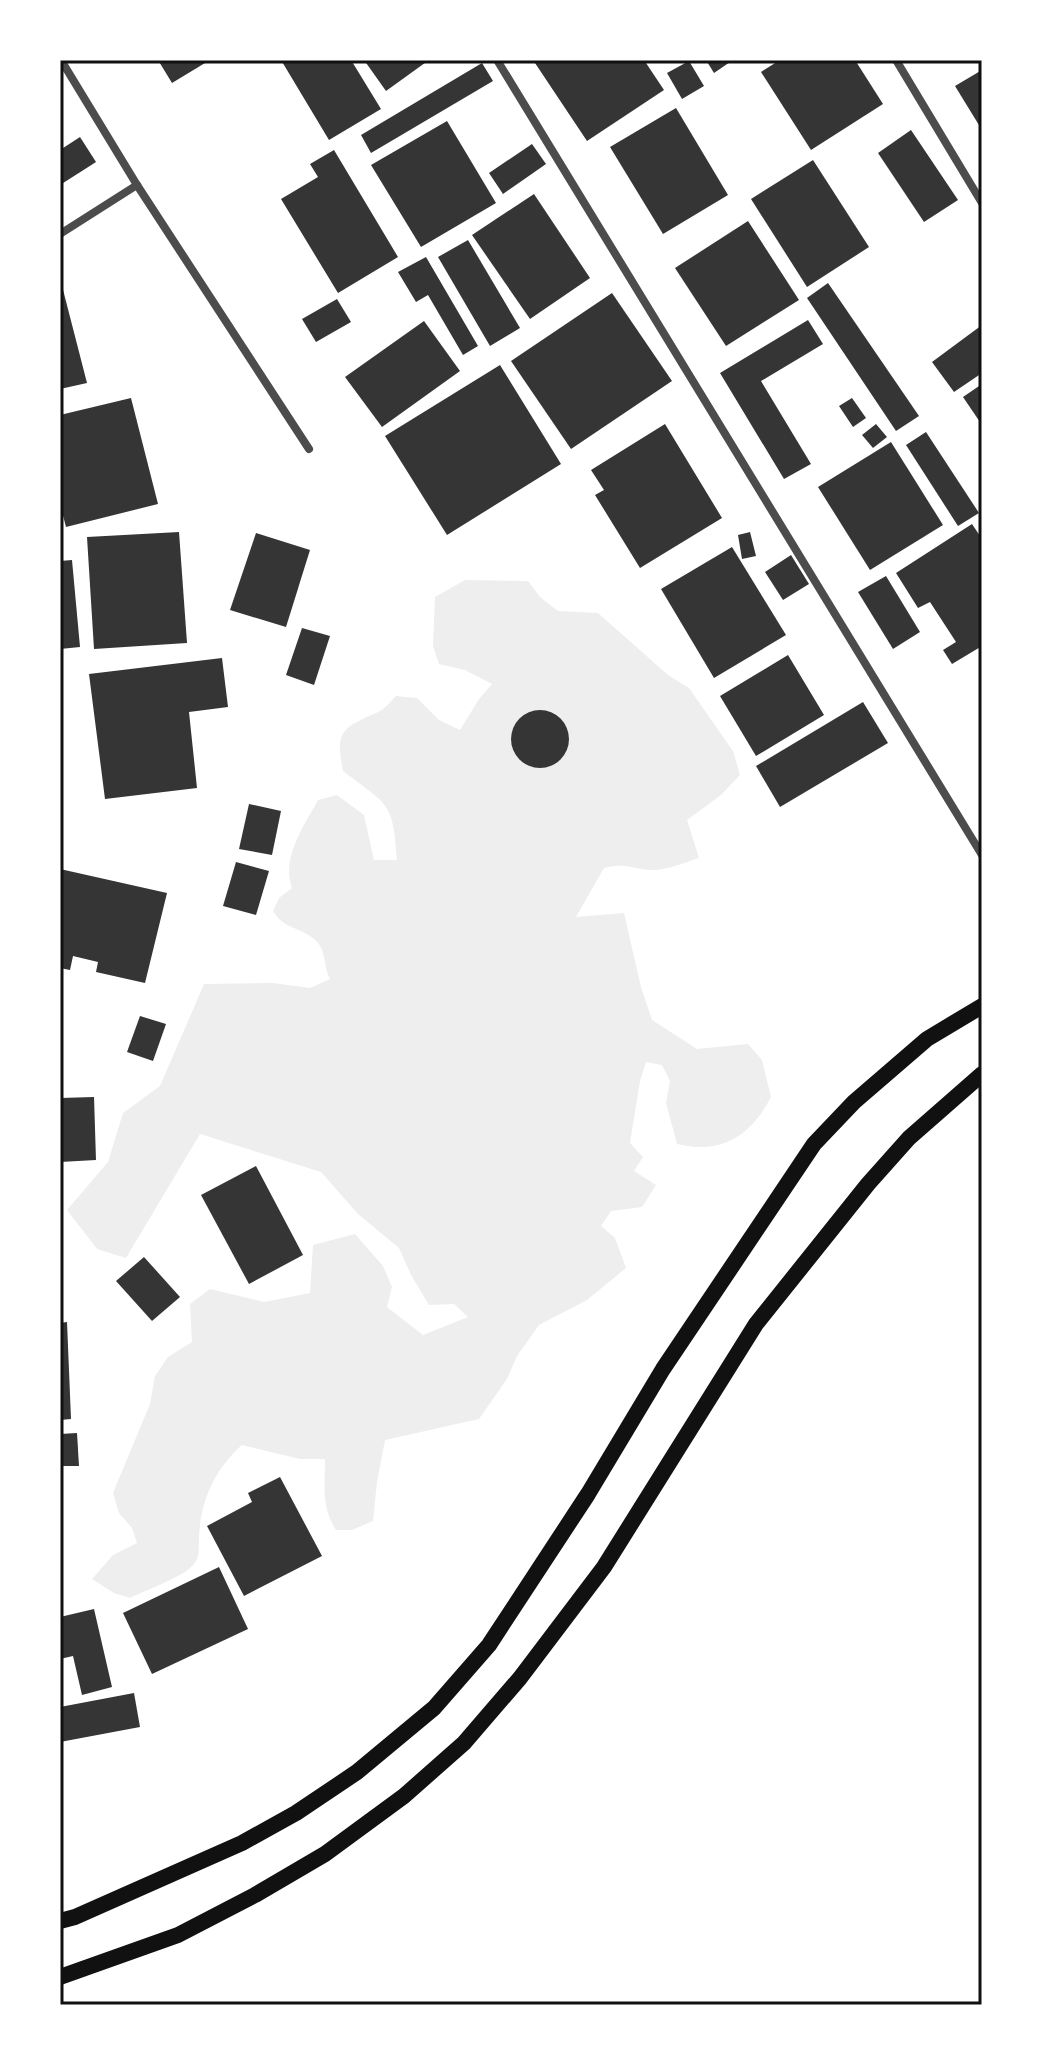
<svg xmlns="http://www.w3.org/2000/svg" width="1042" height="2065" font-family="Overpass,sans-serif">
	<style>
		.green { fill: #eee }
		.building { fill: #353535 }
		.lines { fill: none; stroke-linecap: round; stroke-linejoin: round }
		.minor { stroke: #4c4c4c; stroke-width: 8 }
		.secondary { stroke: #111; stroke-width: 16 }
		.neatline { fill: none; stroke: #111; stroke-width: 3 }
	</style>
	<rect width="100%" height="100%" fill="#fff"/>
	<!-- green -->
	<path class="green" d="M465,580L528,581L540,597L558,611L598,613L668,675L689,688L733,751L740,775L721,795L687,820L699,858C683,863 665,871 649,870C630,868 624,863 604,868L576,917L624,913L641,987L652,1020L697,1049L748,1044L762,1060L771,1097C751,1136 720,1155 677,1144L666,1103L670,1081L662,1065L646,1062L640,1081L630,1143L643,1157L634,1171L656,1185L642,1207L611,1211L601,1226L615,1238L626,1268L587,1300L539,1325L517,1356L507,1379L479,1419L385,1440L377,1482L373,1521L352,1530H336C321,1507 325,1486 325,1459H300L242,1445C215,1469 200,1501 199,1538C198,1550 201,1558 191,1567C182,1577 144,1591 130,1598L114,1593L92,1579L113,1555L137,1543L132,1528L119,1513L113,1493L150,1404L155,1376L168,1357L192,1342L190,1304L210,1289L264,1302L310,1293L313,1245L355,1234L383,1266L392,1287L387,1307L423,1335L468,1317L454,1304L429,1305L411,1275L399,1248L358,1214L321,1172L200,1134L126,1258L97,1249L67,1210L108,1162L123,1113L160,1086L204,984L273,983L310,988L330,979C323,966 327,949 314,939C298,926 285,930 273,911L279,898L292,888C281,858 304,826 318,800L337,795L364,815L374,860H397C393,800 388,806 343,771C335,731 342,728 376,713C384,710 390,702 396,696L417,698L439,720L460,730L479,699L492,684L465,670L439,664L433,646L435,597Z"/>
	<!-- building -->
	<g class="building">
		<polygon points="158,60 210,60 172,83"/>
		<polygon points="281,60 351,60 381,109 329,140"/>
		<polygon points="364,60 429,60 386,91"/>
		<polygon points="533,60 644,60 664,90 587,141"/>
		<polygon points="706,60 733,60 714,73"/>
		<polygon points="780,60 855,60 883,104 811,150 761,72"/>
		<polygon points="689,61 704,86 682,99 667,73"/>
		<polygon points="482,63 493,81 371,153 361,135"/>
		<polygon points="982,70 982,130 955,86"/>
		<polygon points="676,108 728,195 663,234 610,147"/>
		<polygon points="447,121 496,203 421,247 371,165"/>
		<polygon points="911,130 958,200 924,222 878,153"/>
		<polygon points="80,137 96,162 60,185 60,150"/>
		<polygon points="532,144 546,164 503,194 489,173"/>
		<polygon points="334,150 398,257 338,293 281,199 318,177 310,164"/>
		<polygon points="813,160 869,247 807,287 751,199"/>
		<polygon points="534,194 590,278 530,319 472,235"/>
		<polygon points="748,221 799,300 726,346 675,268"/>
		<polygon points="468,240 520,328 490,346 438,257"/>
		<polygon points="426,257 478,346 463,355 428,295 416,302 398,272"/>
		<polygon points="60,278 87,383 60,389"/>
		<polygon points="828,283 919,416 896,431 807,298"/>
		<polygon points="612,293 672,381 571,449 511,361"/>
		<polygon points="337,299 351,322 316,342 302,319"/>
		<polygon points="808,320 823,344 761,381 811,464 784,479 720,373"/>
		<polygon points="424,321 460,371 382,427 345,377"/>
		<polygon points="982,325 982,373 954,392 932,362"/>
		<polygon points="500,365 561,464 447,535 385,436"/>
		<polygon points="982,384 982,425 963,397"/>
		<polygon points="131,398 158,504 66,527 60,504 60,415"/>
		<polygon points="852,398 866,418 853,427 839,406"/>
		<polygon points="665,424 722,518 640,568 595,495 604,490 591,470"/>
		<polygon points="876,424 887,437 873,448 862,435"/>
		<polygon points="926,432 979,513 958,526 906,445"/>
		<polygon points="891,442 943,525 870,570 818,487"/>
		<polygon points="972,524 982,539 982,646 952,664 943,650 956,642 930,602 918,608 896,573"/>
		<polygon points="179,532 187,643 94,649 87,537"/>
		<polygon points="750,532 756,556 742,559 738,535"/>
		<polygon points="256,533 310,550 286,627 230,610"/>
		<polygon points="732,547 786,635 714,678 661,589"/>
		<polygon points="791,555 809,584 783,600 765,572"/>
		<polygon points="72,560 80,647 60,649 60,561"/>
		<polygon points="886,576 920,632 893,649 858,592"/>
		<polygon points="302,628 330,636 314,685 286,675"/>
		<polygon points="788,655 824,715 756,756 720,696"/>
		<polygon points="222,658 228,707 189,712 197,788 105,799 89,674"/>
		<polygon points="863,702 888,743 780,807 756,766"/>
		<circle cx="540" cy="739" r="29"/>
		<polygon points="249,804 281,811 272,855 239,849"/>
		<polygon points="236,862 269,871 256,915 223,906"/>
		<polygon points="60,869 167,893 145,983 96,972 98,962 73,956 70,970 60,968"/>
		<polygon points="140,1016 166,1024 153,1061 127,1052"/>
		<polygon points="94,1097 96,1160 60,1162 60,1098"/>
		<polygon points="256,1166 303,1255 249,1284 201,1195"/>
		<polygon points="144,1257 180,1297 152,1321 116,1281"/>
		<polygon points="67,1322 71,1419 60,1420 60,1323"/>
		<polygon points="77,1433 79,1466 60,1466 60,1434"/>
		<polygon points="280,1477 322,1556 244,1596 207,1526 252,1502 248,1493"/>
		<polygon points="219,1567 248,1629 152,1674 123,1613"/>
		<polygon points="94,1609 112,1687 82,1695 73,1656 60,1659 60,1617"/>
		<polygon points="134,1693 140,1727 60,1742 60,1707"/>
	</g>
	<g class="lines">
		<!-- minor -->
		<g class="minor">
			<polyline points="61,60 137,185 309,449"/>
			<polyline points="497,60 982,855"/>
			<polyline points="896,60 982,203"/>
			<polyline points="60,234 137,185"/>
		</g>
		<!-- secondary -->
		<g class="secondary">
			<polyline points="60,1921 75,1917 242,1843 296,1813 357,1772 434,1708 489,1645 588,1494 663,1369 814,1144 854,1102 927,1039 982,1006"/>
			<polyline points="60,1977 178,1935 255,1895 325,1854 404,1796 464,1743 520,1678 604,1567 756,1324 868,1184 909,1138 982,1074"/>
		</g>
	</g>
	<!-- border -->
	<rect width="1042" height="2065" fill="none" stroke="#ffffff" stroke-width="124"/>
	<rect x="62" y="62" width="918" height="1941" class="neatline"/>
</svg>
